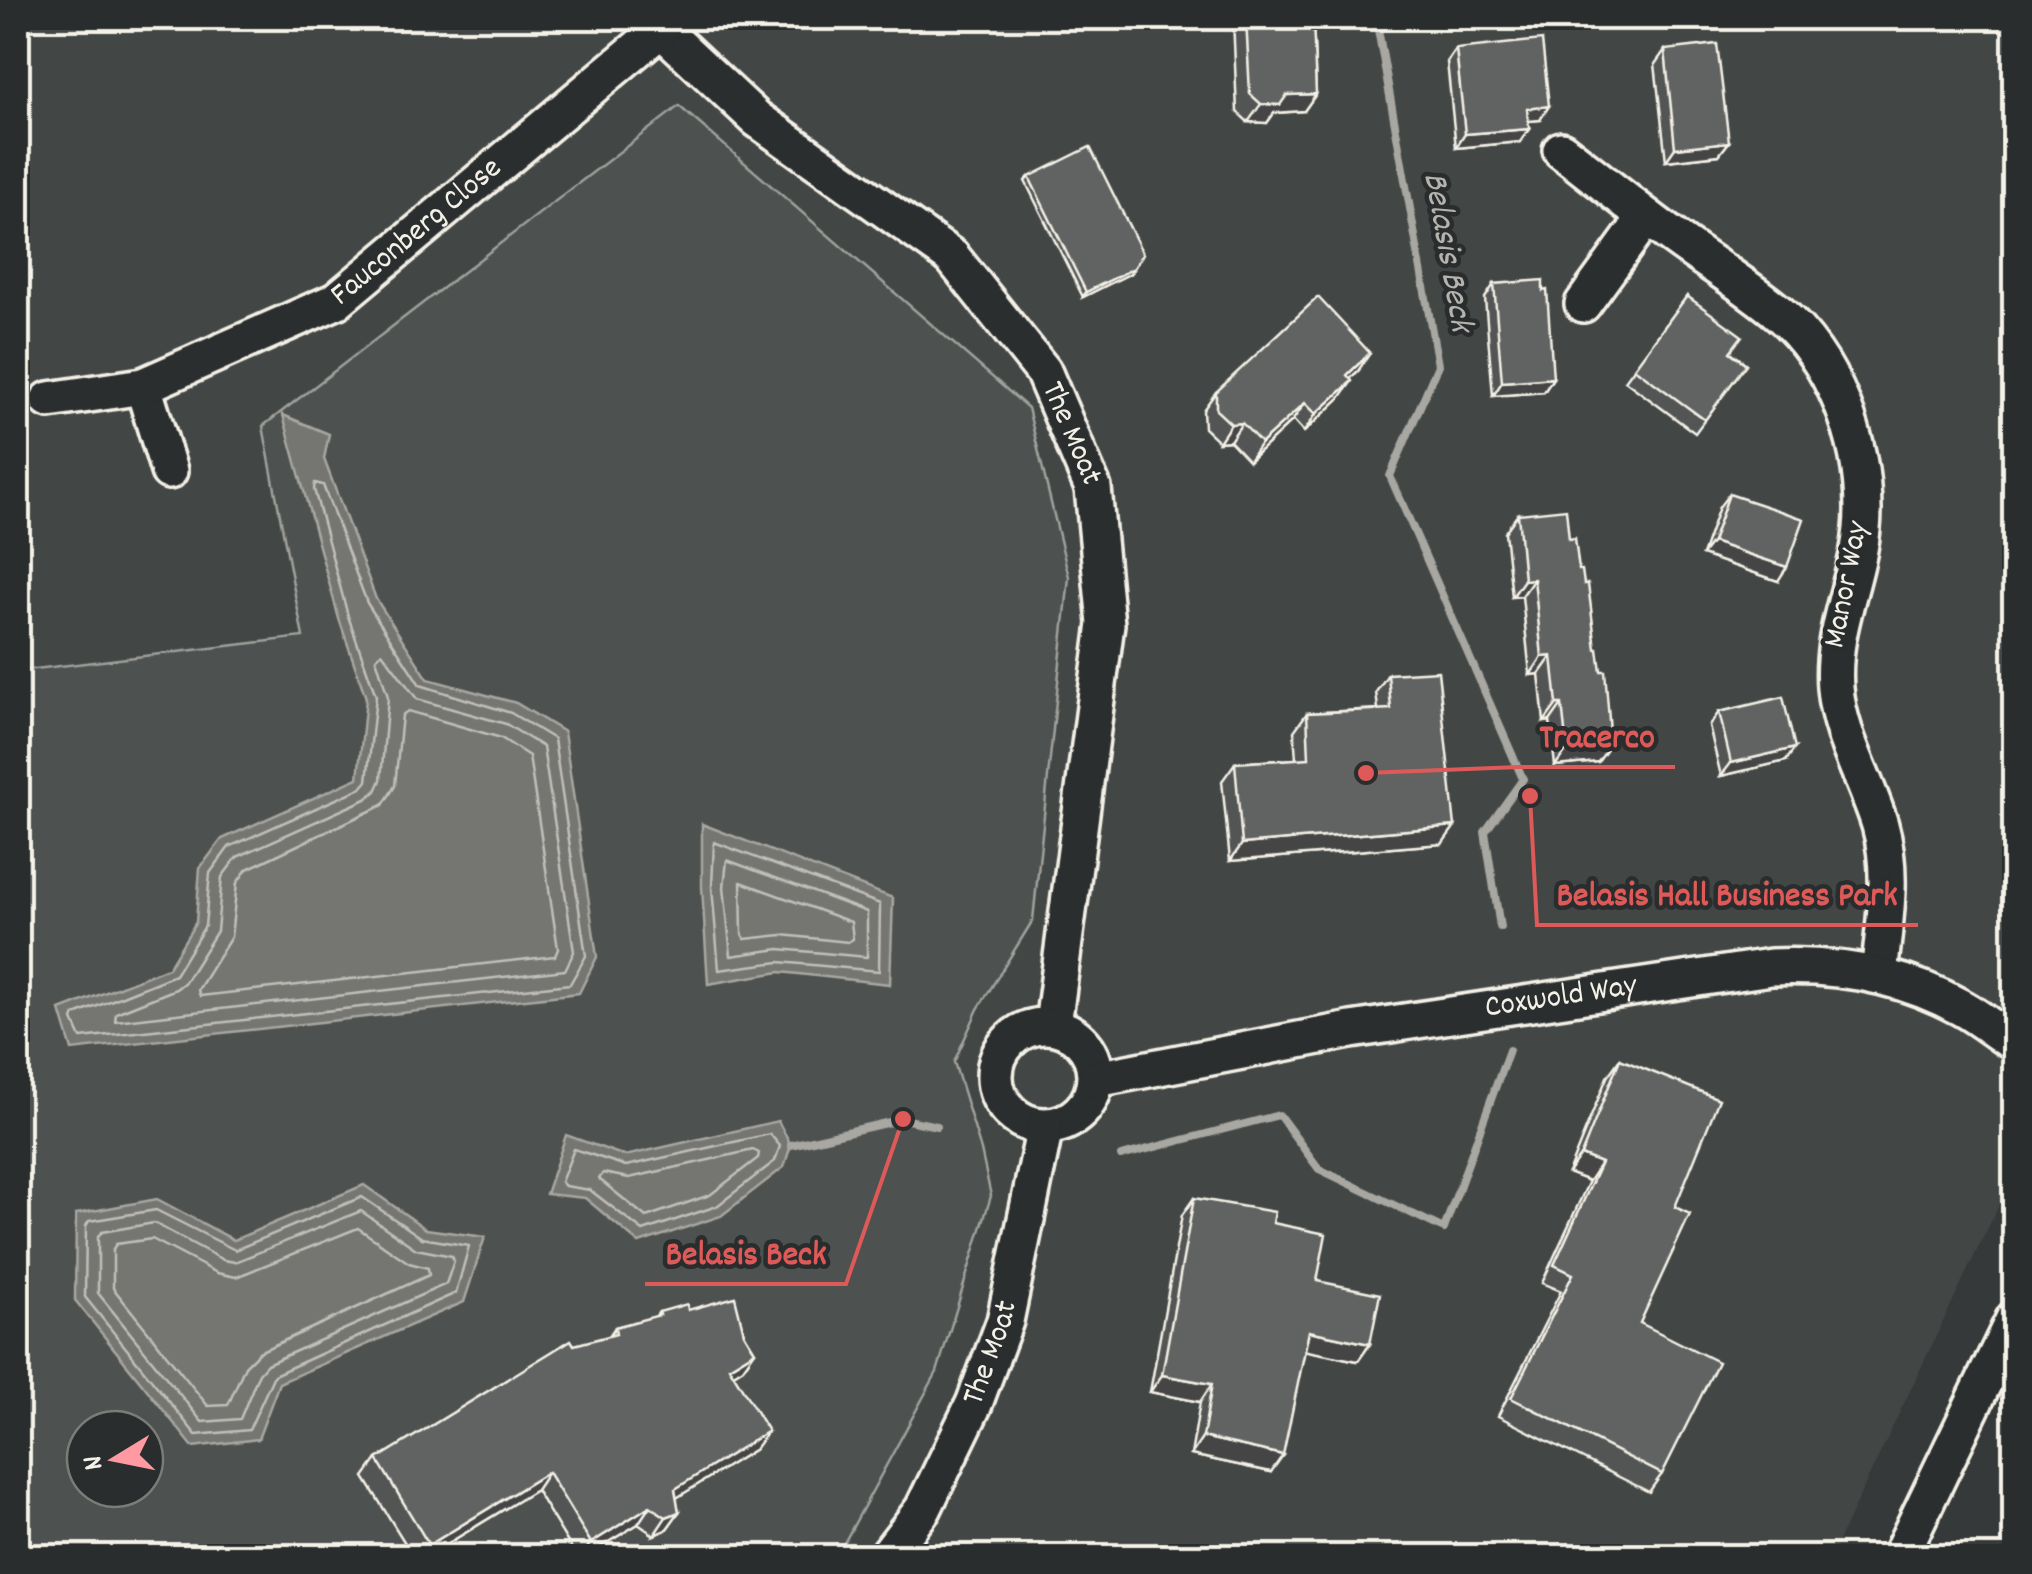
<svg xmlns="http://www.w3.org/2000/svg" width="2032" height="1574" font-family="Dekko,sans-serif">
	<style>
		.built { fill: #434645 }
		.green { fill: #4e514f; stroke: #a1a19c; stroke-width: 2.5; fill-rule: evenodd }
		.water { fill: #757572; stroke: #a8a7a1; stroke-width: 2.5 }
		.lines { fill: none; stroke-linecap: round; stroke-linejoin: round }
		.shore { stroke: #c1bfb9; stroke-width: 2.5 }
		.stream { stroke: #a8a7a1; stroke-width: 8 }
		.minor-casing { stroke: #f4f1e8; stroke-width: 42 }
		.minor { stroke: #2a2d2e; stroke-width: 35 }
		.wall { fill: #535554; stroke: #f4f1e8; stroke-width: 2.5 }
		.shaded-wall { fill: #444545; stroke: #f4f1e8; stroke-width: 2.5 }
		.building { fill: #616362; stroke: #f4f1e8; stroke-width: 2.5 }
		.labels { text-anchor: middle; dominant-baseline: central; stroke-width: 9; stroke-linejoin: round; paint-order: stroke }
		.street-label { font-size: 32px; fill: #f4f1e8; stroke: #2a2d2e }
		.water-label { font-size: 35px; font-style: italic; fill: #b4b3ad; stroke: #2a2d2e }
		.leader { fill: none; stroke: #de5a58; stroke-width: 4 }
		.callout-dot { fill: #de5a58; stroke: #2a2d2e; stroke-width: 4 }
		.callout-label { font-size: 35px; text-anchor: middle; font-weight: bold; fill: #de5a58; stroke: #2a2d2e; stroke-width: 9; stroke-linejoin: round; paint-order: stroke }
	</style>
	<rect width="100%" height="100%" fill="#363939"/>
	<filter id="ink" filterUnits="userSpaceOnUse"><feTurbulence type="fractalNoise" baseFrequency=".01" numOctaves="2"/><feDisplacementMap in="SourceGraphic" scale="20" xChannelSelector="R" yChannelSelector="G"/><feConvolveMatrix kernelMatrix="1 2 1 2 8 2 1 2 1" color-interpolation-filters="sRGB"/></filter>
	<g filter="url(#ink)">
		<!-- built -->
		<polygon class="built" points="18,18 2014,18 2014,1173 1831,1556 837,1556 937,1372 981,1150 954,1063 978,1009 303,637 18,671"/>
		<!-- green -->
		<path class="green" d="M679,106L1028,408L1069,577L1033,920L978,1009L954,1062L981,1150L991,1196L937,1372L837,1556H18V671L303,637L263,426ZM85,1429H145V1489H85Z"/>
		<!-- water -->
		<g class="water">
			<polygon points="283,415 329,434 324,459 376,599 428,679 516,703 564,732 597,957 579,993 72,1050 60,1010 168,968 196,922 200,868 222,839 358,778 366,698 339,619"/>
			<polygon points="702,824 893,898 890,984 780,972 708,984 702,887"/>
			<polygon points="778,1121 791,1145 784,1167 721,1216 639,1243 585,1198 546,1194 566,1135 625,1156"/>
			<polygon points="364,1185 426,1229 485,1237 464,1302 279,1383 258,1439 193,1447 75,1300 76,1214 157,1199 234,1240"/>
		</g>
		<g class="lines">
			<!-- shore -->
			<g class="shore">
				<polygon points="315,483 323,485 367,603 420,685 511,713 554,739 586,956 570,984 81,1038 73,1020 75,1015 175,975 205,926 210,873 229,847 361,788 367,781 376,696 348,616 314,489"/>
				<polygon points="382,652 417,699 506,724 543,747 574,952 565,970 115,1021 116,1013 176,989 185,982 217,931 222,877 237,857 366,799 376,791 381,780 388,697 376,658"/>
				<polygon points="408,711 501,738 529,756 558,949 555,956 200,996 198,990 231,937 237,883 247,869 383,805 395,786 402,715"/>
				<polygon points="714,842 880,904 879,971 779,962 719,970 712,887"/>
				<polygon points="727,860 867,912 867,957 779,949 731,956 724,887"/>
				<polygon points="741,882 851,922 853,939 848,942 782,935 745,939 742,934"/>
				<polygon points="770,1134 780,1146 775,1161 717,1206 643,1231 590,1190 565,1186 561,1182 574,1149 626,1166"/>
				<polygon points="753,1150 759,1153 758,1158 710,1195 646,1217 599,1179 603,1173 629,1178"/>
				<polygon points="362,1197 422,1238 469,1246 456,1293 274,1375 249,1430 196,1435 85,1297 86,1226 89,1221 156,1210 235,1250"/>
				<polygon points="361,1211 416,1249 452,1256 454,1261 446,1284 267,1364 259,1373 240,1419 202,1422 98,1293 98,1236 102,1232 154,1223 223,1260 235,1262"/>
				<polygon points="358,1228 409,1263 428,1268 429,1275 259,1352 245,1366 228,1405 208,1406 113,1288 113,1249 116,1244 152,1239 217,1273 236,1277"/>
			</g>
			<!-- stream -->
			<g class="stream">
				<polyline points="1376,18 1438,365 1390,476 1523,779 1485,832 1500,927"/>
				<polyline points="791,1145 903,1119 937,1126"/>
				<polyline points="1121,1156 1279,1115 1319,1169 1444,1229 1509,1050"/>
			</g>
			<!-- minor casing -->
			<g class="minor-casing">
				<g id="minor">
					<path id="s1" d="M654,18L661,29L757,119L952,257L1043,371L1093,488L1106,624L1053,1025"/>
					<path d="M1561,150C1599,179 1636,210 1675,238C1709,263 1747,286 1779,313C1834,360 1863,440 1863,510C1863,573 1830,622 1835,688C1839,736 1866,779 1880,825C1894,874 1884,925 1879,975"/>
					<polyline points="1583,304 1646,217"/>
					<polyline points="143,386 169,471"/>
					<path id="s2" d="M49,400L143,386L336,301L661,29"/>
					<circle cx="1045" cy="1076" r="50"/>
					<path id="s3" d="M1096,1079L1351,1030L1771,967C1837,964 1903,975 1962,1008C1980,1018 1997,1032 2014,1043"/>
					<path id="s4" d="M887,1556L923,1509L974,1404L1005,1321L1045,1127"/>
					<polyline points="1900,1556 2014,1319"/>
				</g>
			</g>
			<!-- minor -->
			<use href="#minor" class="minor"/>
		</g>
		<!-- wall -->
		<g class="wall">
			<polygon points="1233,18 1313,18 1316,94 1304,111 1274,113 1267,123 1248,122 1237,112"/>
			<polygon points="1456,49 1540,120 1528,121 1529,129 1520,142 1456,148 1447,62"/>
			<polygon points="1665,50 1729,142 1719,155 1666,161 1655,64"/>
			<polygon points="1029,177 1131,273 1083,297 1025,181"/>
			<polygon points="1494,284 1553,378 1544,392 1493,396 1485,298"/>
			<polygon points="1687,296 1731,352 1746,364 1695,433 1625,381"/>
			<polygon points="1358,371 1350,379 1340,398 1304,432 1293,420 1249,461 1230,441 1219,442 1204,428 1203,410 1216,392"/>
			<polygon points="1729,494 1778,581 1702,555 1719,507"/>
			<polygon points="1518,514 1598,762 1555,766 1550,721 1544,722 1539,674 1530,675 1522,596 1512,597 1505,532"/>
			<polygon points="1388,674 1442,844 1230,861 1222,781 1235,763 1296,759 1294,731 1307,713 1378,709 1376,692"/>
			<polygon points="1719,712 1786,761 1721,776 1709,726"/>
			<polygon points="1620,1059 1675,1207 1640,1323 1662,1474 1649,1492 1498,1416 1561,1291 1542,1283 1589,1181 1568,1173 1607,1077"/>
			<polygon points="1194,1198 1273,1223 1317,1281 1370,1344 1358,1361 1305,1350 1271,1472 1191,1455 1200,1402 1150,1392 1182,1215"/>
			<polygon points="688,1310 744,1333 755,1351 743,1368 733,1374 755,1449 676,1498 679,1512 666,1530 654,1535 638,1524 585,1556 576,1556 536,1490 427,1556 413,1556 364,1477 377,1459 609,1336 615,1327 655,1317 659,1312"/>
		</g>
		<!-- shaded-wall -->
		<g class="shaded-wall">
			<polygon points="1316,94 1304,111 1274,113 1267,123 1248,122 1261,104 1287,95"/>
			<polygon points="1549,106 1540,120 1517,122 1527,109"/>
			<polygon points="1529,129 1520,142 1456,148 1465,134"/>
			<polygon points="1729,142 1719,155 1666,161 1675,148"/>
			<polygon points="1134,268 1131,273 1083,297 1086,292"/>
			<polygon points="1370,353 1358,371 1334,393 1347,375"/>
			<polygon points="1553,378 1544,392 1493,396 1502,382"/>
			<polygon points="1352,381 1340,398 1304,432 1316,414"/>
			<polygon points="1305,403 1293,420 1249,461 1261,443"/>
			<polygon points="1242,423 1230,441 1219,442 1231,424"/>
			<polygon points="1712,542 1787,567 1778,581 1702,555"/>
			<polygon points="1534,579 1522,596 1512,597 1524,580"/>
			<polygon points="1552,656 1539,674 1530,675 1542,657"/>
			<polygon points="1557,704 1562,704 1550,721 1544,722"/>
			<polygon points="1611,744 1598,762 1555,766 1567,749"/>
			<polygon points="1795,748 1786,761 1721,776 1731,763"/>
			<polygon points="1455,826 1442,844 1230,861 1242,844"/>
			<polygon points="1581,1155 1601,1163 1589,1181 1568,1173"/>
			<polygon points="1309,1331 1370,1344 1358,1361 1297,1349"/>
			<polygon points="755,1351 743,1368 716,1385 729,1367"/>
			<polygon points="1162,1375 1212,1384 1200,1402 1150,1392"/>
			<polygon points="768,1431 755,1449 662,1507 675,1489"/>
			<polygon points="1203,1437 1283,1455 1271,1472 1191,1455"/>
			<polygon points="548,1472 536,1490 427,1556 421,1556 429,1545"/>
			<polygon points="650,1506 638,1524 585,1556 581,1556 591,1543"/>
			<polygon points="679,1512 666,1530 654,1535 666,1517"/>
		</g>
		<!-- building -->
		<g class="building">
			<polygon points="1246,18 1313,18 1316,94 1287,95 1280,105 1261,104 1250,94"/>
			<polygon points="1542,40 1549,106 1527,109 1529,129 1465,134 1456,49"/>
			<polygon points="1717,44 1729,142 1675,148 1665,50"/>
			<polygon points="1090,147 1143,254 1134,268 1086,292 1029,177"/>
			<polygon points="1543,280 1543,291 1547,290 1553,378 1502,382 1494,284"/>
			<polygon points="1687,296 1742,336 1730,352 1746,364 1705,420 1634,368"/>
			<polygon points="1318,297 1370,353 1347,375 1352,381 1316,414 1305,403 1261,443 1242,423 1231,424 1216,410 1216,392"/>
			<polygon points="1729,494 1804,519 1787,567 1712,542"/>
			<polygon points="1566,509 1569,539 1575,538 1579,570 1582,570 1584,584 1588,584 1596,649 1598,649 1601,671 1605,671 1611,744 1567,749 1562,704 1557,704 1552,656 1542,657 1534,579 1524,580 1518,514"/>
			<polygon points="1438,671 1455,826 1242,844 1235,763 1309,758 1307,713 1391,709 1388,674"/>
			<polygon points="1783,697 1795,748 1731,763 1719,712"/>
			<polygon points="1620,1059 1719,1099 1675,1207 1690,1214 1640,1323 1718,1362 1662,1474 1511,1398 1573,1274 1554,1265 1601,1163 1581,1155"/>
			<polygon points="1194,1198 1275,1212 1273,1223 1326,1234 1317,1281 1380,1294 1370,1344 1309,1331 1283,1455 1203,1437 1212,1384 1162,1375"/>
			<polygon points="735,1297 744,1333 755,1351 729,1367 768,1431 675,1489 679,1512 666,1517 650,1506 591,1543 548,1472 429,1545 377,1459 571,1340 574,1345 616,1334 615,1327 660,1315 659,1312 687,1304 688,1310"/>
		</g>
	</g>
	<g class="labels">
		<!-- street labels -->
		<g class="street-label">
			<text stroke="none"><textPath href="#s2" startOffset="412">Fauconberg Close</textPath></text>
			<text stroke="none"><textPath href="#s1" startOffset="598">The Moat</textPath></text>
			<text transform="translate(1848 585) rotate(-79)">Manor Way</text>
			<text stroke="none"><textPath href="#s3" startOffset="472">Coxwold Way</textPath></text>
			<text stroke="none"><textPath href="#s4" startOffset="230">The Moat</textPath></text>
		</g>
		<!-- water labels -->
		<g class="water-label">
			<text transform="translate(1446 252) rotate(80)">Belasis Beck</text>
		</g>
	</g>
	<!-- callouts -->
	<path class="leader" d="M1366 773L1519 767H1675M1530 796L1537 925H1918M903 1119L846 1284H645"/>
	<g class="callout-dot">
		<circle cx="1366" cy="773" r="10"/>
		<circle cx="1530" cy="796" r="10"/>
		<circle cx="903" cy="1119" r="10"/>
	</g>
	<g class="callout-label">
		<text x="1597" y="747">Tracerco</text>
		<text x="1727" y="905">Belasis Hall Business Park</text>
		<text x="746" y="1264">Belasis Beck</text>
	</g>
	<!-- margin -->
	<rect width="2032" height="1574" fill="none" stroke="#2a2d2e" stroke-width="60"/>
	<rect x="30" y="30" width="1972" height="1514" fill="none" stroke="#f4f1e8" stroke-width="4" filter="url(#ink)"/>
	<!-- north arrow -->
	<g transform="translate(115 1459) rotate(260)"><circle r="48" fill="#2a2d2e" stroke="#7b7b78" stroke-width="2.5"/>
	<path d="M0-8L18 38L0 25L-18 38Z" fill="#ff9aa2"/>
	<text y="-15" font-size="28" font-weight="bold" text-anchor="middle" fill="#f4f1e8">N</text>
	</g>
</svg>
